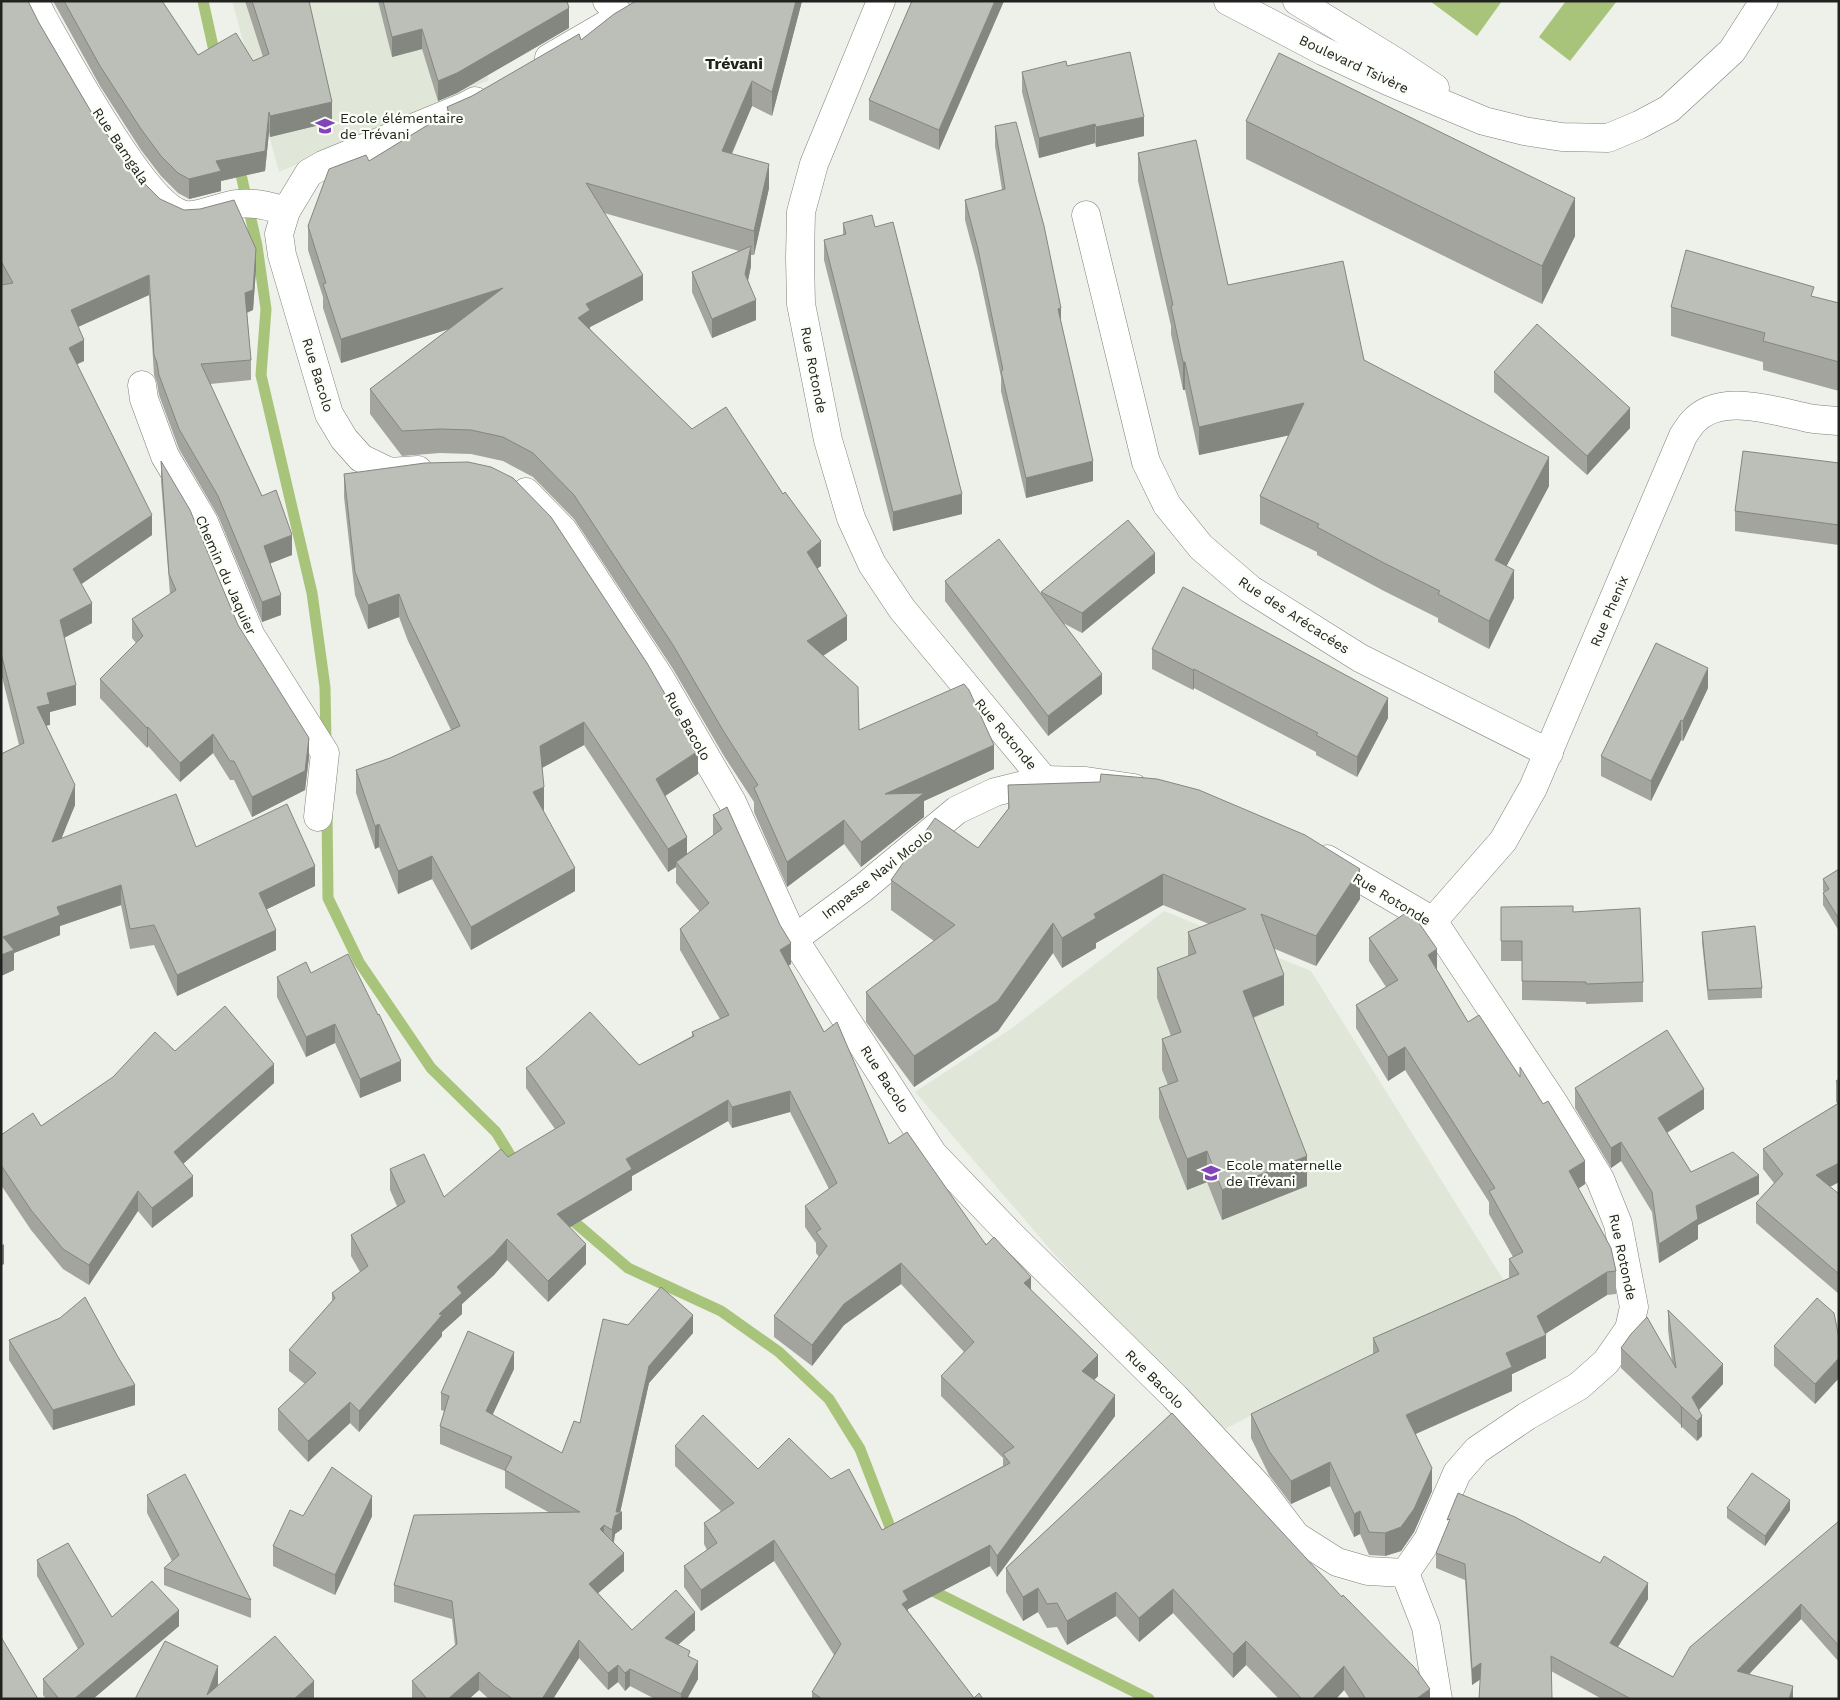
<svg xmlns="http://www.w3.org/2000/svg" width="1840" height="1700" font-family="'Work Sans',sans-serif">
	<style>
		.built { fill: #e1e7d8 }
		.forest { fill: #a8c47b }
		.lines { fill: none; stroke-linecap: round; stroke-linejoin: round }
		.stream { stroke: #a8c47b; stroke-width: 11 }
		.minor-casing { stroke: #7e817a; stroke-width: 29 }
		.major-casing { stroke: #7e817a; stroke-width: 29 }
		.minor { stroke: #fff; stroke-width: 28 }
		.major { stroke: #fff; stroke-width: 28 }
		.wall { fill: #a2a49d }
		.shaded-wall { fill: #848680 }
		.building { fill: #bcbfb7; stroke: #848680 }
		.labels { text-anchor: middle; dominant-baseline: central; stroke-width: 4.5; stroke-linejoin: round; paint-order: stroke }
		.street-label { font-size: 14px; fill: #21221f; stroke: #fafef6 }
		.poi-label { font-size: 14px; fill: #21221f; stroke: #fafef6; text-anchor: start }
		.quarter-label { font-size: 16px; font-weight: bold; fill: #21221f; stroke: #fafef6 }
	</style>
	<rect width="100%" height="100%" fill="#edf1e9"/>
	<!-- built -->
	<g class="built">
		<polygon points="232,1 469,1 489,80 279,172"/>
		<polygon points="1164,911 1311,971 1506,1284 1221,1431 1055,1255 915,1092 1012,1028"/>
	</g>
	<!-- forest -->
	<g class="forest">
		<polygon points="1430,1 1502,1 1477,36"/>
		<polygon points="1566,1 1617,1 1570,61 1539,37"/>
	</g>
	<g class="lines">
		<!-- stream -->
		<g class="stream">
			<polyline points="203,1 216,60"/>
			<polyline points="238,161 257,246 266,309 261,375 312,593 325,687 326,743"/>
			<polyline points="327,812 328,898 359,962 431,1068 496,1132 518,1168"/>
			<polyline points="565,1214 628,1268 721,1311 779,1352 829,1399 860,1449 895,1540"/>
			<polyline points="925,1587 1149,1699"/>
		</g>
		<!-- minor casing -->
		<g class="minor-casing">
			<g id="minor">
				<path d="M35,1L42,16C64,55 145,207 185,215C198,217 224,205 237,204C254,202 269,206 286,211"/>
				<polyline points="881,1 814,164 801,212 800,258 801,304 828,440 851,518 872,564 902,609 1044,780"/>
				<polyline points="549,58 621,16 607,1"/>
				<polyline points="1086,215 1146,462 1167,505 1201,547 1250,589 1360,658 1549,753"/>
				<polyline points="142,385 144,399 165,456 204,522 251,636 325,753 318,817"/>
				<polyline points="418,470 390,472 361,458 344,439 329,414 282,255 279,234 286,211 309,173 323,165 464,107 475,101"/>
				<polyline points="526,492 563,530 660,678 732,802 794,939 933,1154 1009,1233 1175,1397 1258,1486 1296,1536 1337,1562 1368,1571 1405,1573"/>
				<polyline points="1327,859 1433,921 1555,1105 1600,1179 1618,1224 1634,1307 1629,1329 1606,1362 1579,1386 1527,1416 1477,1450 1457,1473 1428,1540 1405,1573"/>
				<path d="M1433,921L1503,841L1533,788L1683,436C1686,431 1689,427 1692,423C1719,391 1774,411 1808,418C1818,420 1828,420 1839,421"/>
				<polyline points="794,939 863,888 957,810 995,792 1044,780 1086,781 1134,788"/>
				<polyline points="1405,1573 1426,1627 1438,1699"/>
			</g>
		</g>
		<!-- major casing -->
		<g class="major-casing">
			<g id="major">
				<polyline points="1228,1 1323,51 1388,81 1484,121 1524,131 1562,137 1608,138 1639,125 1669,109 1732,51 1764,1"/>
				<polyline points="1297,1 1396,62 1435,88"/>
			</g>
		</g>
		<!-- minor -->
		<use href="#minor" class="minor"/>
		<!-- major -->
		<use href="#major" class="major"/>
	</g>
	<!-- wall -->
	<g class="wall">
		<polygon points="1,1 39,23 93,115 138,177 160,199 256,269 253,310 247,313 251,360 251,380 210,384 262,496 292,555 270,563 281,615 262,622 218,516 179,449 159,395 157,383 154,375 149,295 78,327 84,361 77,364 152,535 81,584 92,623 64,638 76,705 50,712 50,725 46,725 75,805 61,838 196,847 315,886 267,909 276,950 177,996 154,945 130,949 121,905 60,926 60,935 14,953 14,970 1,976 1,754 19,745 1,673 1,285 3,285 1,281"/>
		<polygon points="53,1 162,1 198,55 253,61 263,57 245,1 309,1 332,122 270,137 269,132 265,171 221,181 221,191 189,199 178,193 161,176 141,150 100,86"/>
		<polygon points="378,1 567,1 569,28 457,93 438,101 422,49 392,57"/>
		<polygon points="802,1 772,116 752,106 732,154 769,188 754,255 751,255 751,266 748,281 756,320 712,338 692,292 692,272 739,251 604,213 643,300 590,327 590,329 821,566 817,568 847,640 823,656 859,730 994,769 924,801 924,817 861,867 844,844 787,887 754,812 754,802 724,756 673,669 574,519 533,477 503,461 471,454 440,453 402,456 370,414 370,389 449,329 341,363 323,308 323,297 308,250 308,226 369,161 447,113 447,107 472,96 581,40"/>
		<polygon points="912,1 1004,1 939,150 869,120 869,100"/>
		<polygon points="1067,66 1144,136 1096,147 1095,143 1039,158 1022,92 1022,72"/>
		<polygon points="1246,121 1575,236 1542,304 1246,159"/>
		<polygon points="995,126 1061,323 1093,481 1026,498 1001,391 1001,377 978,269 965,220 965,200 1002,190 995,146"/>
		<polygon points="1138,153 1228,285 1364,360 1549,486 1506,566 1514,598 1489,649 1438,622 1438,618 1384,591 1317,555 1317,552 1260,524 1260,496 1289,435 1199,455 1185,390 1183,390 1171,334 1171,326 1138,181"/>
		<polygon points="843,223 875,227 962,514 893,531 824,260 824,240 843,235"/>
		<polygon points="1814,297 1839,303 1839,391 1763,370 1763,362 1671,336 1671,307"/>
		<polygon points="1494,372 1630,428 1587,475 1494,392"/>
		<polygon points="161,461 238,625 309,757 305,790 252,817 234,780 230,780 213,753 180,782 148,746 147,748 100,698 100,679 136,643 132,638 132,619 170,594 161,481"/>
		<polygon points="1839,463 1839,545 1735,531 1735,511"/>
		<polygon points="344,474 698,774 665,796 687,854 713,835 713,815 727,807 791,964 788,966 824,1032 889,1144 1031,1290 1098,1376 1094,1380 1115,1416 997,1577 990,1566 908,1609 908,1611 974,1698 983,1699 812,1699 812,1692 834,1655 774,1561 701,1611 684,1587 684,1566 707,1550 704,1544 704,1523 721,1511 675,1466 675,1446 758,1469 882,1530 1003,1466 1003,1458 941,1396 941,1376 964,1352 901,1284 844,1325 812,1366 774,1337 774,1316 819,1257 816,1253 816,1243 805,1227 805,1206 829,1189 790,1112 732,1128 728,1121 632,1176 632,1190 569,1227 586,1264 548,1302 507,1260 494,1275 462,1304 462,1314 442,1332 442,1336 359,1432 350,1423 308,1462 278,1430 278,1409 305,1384 289,1371 289,1350 332,1301 332,1293 360,1272 351,1256 351,1235 397,1206 390,1190 390,1169 444,1197 555,1129 526,1088 526,1068 639,1065 692,1036 692,1032 720,1019 680,950 680,929 700,912 676,883 676,867 668,872 584,745 542,768 544,810 543,811 575,891 471,950 432,879 398,894 379,847 375,849 356,793 356,770 390,758 451,730 408,641 399,617 368,629 355,595 344,497"/>
		<polygon points="1155,573 1082,633 1063,623 1102,694 1048,736 945,601 945,581 1041,594 1041,592"/>
		<polygon points="1152,649 1388,718 1357,777 1316,755 1316,752 1194,688 1193,690 1152,669"/>
		<polygon points="1708,688 1683,741 1681,740 1651,801 1601,776 1601,756"/>
		<polygon points="1008,785 1360,899 1316,966 1275,949 1284,1005 1253,1018 1307,1186 1222,1220 1207,1182 1187,1190 1159,1118 1159,1088 1168,1085 1162,1070 1162,1039 1171,1036 1157,998 1157,968 1188,956 1188,932 1209,924 1163,905 1096,943 1096,948 1062,968 1053,953 998,1031 914,1087 866,1022 866,992 934,941 891,910 891,880 978,848 1008,809"/>
		<polygon points="1839,869 1839,931 1823,905 1823,893 1824,892 1823,891 1823,879"/>
		<polygon points="1501,907 1573,912 1643,982 1643,1002 1586,1004 1586,1002 1522,1000 1522,961 1501,961"/>
		<polygon points="1702,932 1762,988 1762,998 1708,1000 1702,942"/>
		<polygon points="1369,938 1437,970 1468,1022 1585,1184 1578,1189 1616,1271 1616,1294 1607,1295 1545,1334 1546,1358 1512,1374 1512,1391 1416,1434 1432,1491 1414,1532 1401,1551 1385,1556 1369,1555 1360,1534 1354,1537 1330,1486 1291,1504 1269,1475 1251,1438 1251,1414 1373,1354 1373,1338 1509,1278 1509,1259 1513,1257 1489,1214 1489,1202 1405,1070 1388,1081 1356,1028 1356,1005 1386,987 1369,961"/>
		<polygon points="311,973 401,1081 360,1098 335,1043 306,1057 277,997 277,977"/>
		<polygon points="175,1051 274,1083 183,1164 193,1196 152,1228 138,1211 89,1285 63,1269 31,1230 1,1185 1,1135 41,1126"/>
		<polygon points="1839,1079 1839,1182 1830,1187 1839,1194 1839,1294 1756,1223 1756,1203 1774,1183 1763,1169 1763,1149 1837,1104 1836,1101 1836,1081"/>
		<polygon points="1575,1088 1704,1109 1667,1133 1691,1172 1759,1194 1698,1225 1698,1239 1659,1263 1652,1212 1621,1161 1611,1168 1575,1108"/>
		<polygon points="1668,1310 1723,1384 1699,1410 1702,1436 1697,1441 1682,1427 1681,1428 1681,1425 1621,1368 1621,1348 1672,1362 1668,1330"/>
		<polygon points="628,1325 693,1333 649,1383 620,1512 622,1529 615,1534 614,1543 624,1571 598,1593 632,1630 695,1630 678,1645 690,1657 698,1679 687,1699 655,1699 630,1686 625,1691 618,1682 608,1690 579,1658 553,1699 489,1699 479,1690 469,1699 412,1699 412,1681 455,1645 452,1619 394,1602 394,1585 550,1513 505,1488 505,1471 440,1444 440,1426 444,1411 441,1410 441,1393 514,1369 492,1415 562,1453 580,1423"/>
		<polygon points="1839,1338 1839,1378 1815,1404 1774,1366 1774,1346"/>
		<polygon points="9,1340 135,1405 53,1430 9,1360"/>
		<polygon points="1172,1413 1430,1699 1350,1699 1344,1690 1336,1699 1279,1699 1246,1665 1233,1678 1173,1613 1139,1642 1116,1616 1067,1645 1057,1627 1047,1628 1038,1612 1023,1621 1006,1592 1006,1568"/>
		<polygon points="147,1495 251,1600 251,1618 164,1585 164,1568 172,1561 147,1513"/>
		<polygon points="1727,1508 1790,1510 1765,1546 1727,1518"/>
		<polygon points="303,1516 372,1516 335,1595 273,1566 273,1546"/>
		<polygon points="1839,1521 1839,1662 1801,1619 1749,1674 1793,1699 1602,1699 1551,1671 1480,1679 1472,1685 1465,1580 1436,1568 1436,1553 1648,1599 1618,1647 1673,1677"/>
		<polygon points="37,1560 112,1617 179,1626 93,1699 46,1699 43,1695 43,1679 78,1649 37,1576"/>
	</g>
	<!-- shaded-wall -->
	<g class="shaded-wall">
		<polygon points="796,1 802,1 772,116 772,92"/>
		<polygon points="995,1 1004,1 939,150 939,130"/>
		<polygon points="569,8 569,28 457,93 438,101 438,81"/>
		<polygon points="422,29 422,49 392,57 392,37"/>
		<polygon points="752,81 752,106 722,175 722,151"/>
		<polygon points="332,102 332,122 270,137 270,116"/>
		<polygon points="269,112 269,132 265,171 221,181 221,191 189,199 189,179 216,161"/>
		<polygon points="1144,117 1144,136 1096,147 1096,127"/>
		<polygon points="1095,124 1095,143 1039,158 1039,138"/>
		<polygon points="769,164 769,188 754,255 754,231"/>
		<polygon points="1575,198 1575,236 1542,304 1542,266"/>
		<polygon points="751,246 751,266 745,294 745,274"/>
		<polygon points="256,249 256,269 253,310 245,313 245,293"/>
		<polygon points="149,275 149,295 71,330 71,310"/>
		<polygon points="643,275 643,300 590,327 590,335 578,318 586,304"/>
		<polygon points="503,288 503,312 341,363 341,339"/>
		<polygon points="756,300 756,320 712,338 712,319"/>
		<polygon points="1061,308 1061,328 1058,309"/>
		<polygon points="84,340 84,361 69,368 69,348"/>
		<rect x="1183" y="362" width="2" height="28"/>
		<polygon points="1304,403 1304,432 1199,455 1199,427"/>
		<polygon points="1630,408 1630,428 1587,475 1587,456"/>
		<polygon points="1549,457 1549,486 1495,588 1495,560"/>
		<polygon points="1093,461 1093,481 1026,498 1026,478"/>
		<polygon points="962,494 962,514 893,531 893,512"/>
		<polygon points="152,515 152,535 73,590 73,569"/>
		<polygon points="292,535 292,555 264,566 264,546"/>
		<polygon points="821,541 821,566 807,576 807,552"/>
		<polygon points="1155,553 1155,573 1082,633 1082,613"/>
		<polygon points="1514,570 1514,598 1489,649 1489,621"/>
		<polygon points="399,594 399,617 368,629 368,605"/>
		<polygon points="281,595 281,615 262,622 262,602"/>
		<polygon points="92,603 92,623 60,640 60,620"/>
		<polygon points="847,616 847,640 807,666 807,641"/>
		<polygon points="1708,668 1708,688 1683,741 1683,721"/>
		<polygon points="1194,669 1194,688 1193,690 1193,670"/>
		<polygon points="1102,674 1102,694 1048,736 1048,716"/>
		<polygon points="76,685 76,705 50,712 50,725 37,728 37,707 47,693"/>
		<polygon points="1388,698 1388,718 1357,777 1357,757"/>
		<polygon points="1681,720 1681,740 1651,801 1651,781"/>
		<polygon points="584,722 584,745 540,769 540,746"/>
		<polygon points="148,727 148,746 147,748 147,728"/>
		<polygon points="213,734 213,753 180,782 180,763"/>
		<polygon points="309,738 309,757 305,790 252,817 252,797"/>
		<polygon points="994,745 994,769 924,801 924,817 861,867 861,842 885,794"/>
		<polygon points="698,751 698,774 656,802 656,779"/>
		<polygon points="75,785 75,805 52,862 52,842"/>
		<polygon points="544,787 544,810 533,816 533,792"/>
		<polygon points="844,820 844,844 787,887 787,862"/>
		<polygon points="379,824 379,847 375,849 375,826"/>
		<polygon points="687,837 687,860 676,862 676,867 668,872 668,849"/>
		<polygon points="432,856 432,879 398,894 398,871"/>
		<polygon points="315,866 315,886 259,913 259,893"/>
		<polygon points="575,868 575,891 471,950 471,927"/>
		<polygon points="1360,869 1360,899 1316,966 1316,936"/>
		<polygon points="1163,874 1163,905 1096,943 1096,948 1062,968 1062,938 1094,914"/>
		<polygon points="121,885 121,905 60,926 60,935 14,953 14,970 1,976 1,955 3,937 57,907"/>
		<polygon points="1053,923 1053,953 998,1031 914,1087 914,1056"/>
		<polygon points="276,930 276,950 177,996 177,975"/>
		<polygon points="791,943 791,964 780,970 780,950"/>
		<polygon points="1437,949 1437,973 1428,955"/>
		<polygon points="1284,975 1284,1005 1243,1021 1243,991"/>
		<polygon points="335,1024 335,1043 306,1057 306,1037"/>
		<polygon points="1405,1047 1405,1070 1388,1081 1388,1057"/>
		<polygon points="401,1061 401,1081 360,1098 360,1079"/>
		<polygon points="274,1064 274,1083 174,1172 174,1152"/>
		<polygon points="1704,1089 1704,1109 1658,1138 1658,1118"/>
		<polygon points="790,1091 790,1112 732,1128 732,1107"/>
		<polygon points="728,1100 728,1121 632,1176 632,1190 557,1235 557,1214 626,1159"/>
		<polygon points="1621,1142 1621,1161 1611,1168 1611,1148"/>
		<polygon points="1207,1151 1207,1182 1187,1190 1187,1159"/>
		<polygon points="1307,1156 1307,1186 1222,1220 1222,1190"/>
		<polygon points="1585,1161 1585,1184 1569,1195 1569,1171"/>
		<polygon points="1839,1163 1839,1182 1816,1194 1816,1175"/>
		<polygon points="1759,1175 1759,1194 1698,1225 1698,1239 1659,1263 1659,1244 1696,1206"/>
		<polygon points="193,1176 193,1196 152,1228 152,1208"/>
		<polygon points="138,1191 138,1211 89,1285 89,1265"/>
		<polygon points="507,1239 507,1260 494,1275 462,1304 462,1314 442,1332 442,1336 359,1432 359,1411 457,1287"/>
		<polygon points="4,1244 4,1264 1,1266 1,1246"/>
		<polygon points="586,1244 586,1264 548,1302 548,1281"/>
		<polygon points="901,1263 901,1284 844,1325 812,1366 812,1345 844,1304"/>
		<polygon points="1607,1272 1607,1295 1537,1339 1537,1316"/>
		<polygon points="1031,1277 1031,1298 1024,1283"/>
		<polygon points="693,1315 693,1333 649,1383 620,1513 622,1512 622,1529 615,1534 612,1548 612,1530 649,1366"/>
		<polygon points="1546,1335 1546,1358 1512,1374 1512,1391 1406,1438 1406,1415 1506,1353"/>
		<polygon points="514,1352 514,1369 486,1429 486,1411"/>
		<polygon points="1098,1355 1098,1376 1082,1392 1082,1371"/>
		<polygon points="1839,1358 1839,1378 1815,1404 1815,1384"/>
		<polygon points="1723,1364 1723,1384 1692,1417 1692,1397"/>
		<polygon points="135,1385 135,1405 53,1430 53,1410"/>
		<polygon points="1115,1395 1115,1416 997,1577 997,1556"/>
		<polygon points="350,1402 350,1423 308,1462 308,1441"/>
		<polygon points="1682,1407 1682,1427 1681,1428 1681,1408"/>
		<polygon points="1702,1416 1702,1436 1697,1441 1697,1421"/>
		<polygon points="1330,1462 1330,1486 1291,1504 1291,1481"/>
		<polygon points="1432,1468 1432,1491 1414,1532 1401,1551 1385,1556 1385,1533"/>
		<polygon points="372,1496 372,1516 335,1595 335,1575"/>
		<polygon points="1790,1500 1790,1510 1765,1546 1765,1536"/>
		<polygon points="1360,1511 1360,1534 1354,1537 1354,1514"/>
		<polygon points="604,1525 604,1543 600,1529"/>
		<polygon points="774,1540 774,1561 701,1611 701,1590"/>
		<polygon points="990,1545 990,1566 908,1609 908,1621 902,1624 903,1591"/>
		<polygon points="624,1553 624,1571 589,1601 589,1584"/>
		<polygon points="1648,1583 1648,1599 1610,1659 1610,1643"/>
		<polygon points="1038,1588 1038,1612 1023,1621 1023,1597"/>
		<polygon points="1173,1589 1173,1613 1139,1642 1139,1618"/>
		<polygon points="1116,1592 1116,1616 1067,1645 1067,1621"/>
		<polygon points="1801,1604 1801,1619 1737,1687 1737,1671"/>
		<polygon points="179,1610 179,1626 93,1699 74,1699"/>
		<polygon points="695,1612 695,1630 665,1656 665,1638"/>
		<polygon points="579,1640 579,1658 553,1699 542,1699"/>
		<polygon points="1246,1641 1246,1665 1233,1678 1233,1654"/>
		<polygon points="698,1661 698,1679 687,1699 681,1699 681,1694"/>
		<polygon points="1481,1663 1481,1679 1472,1685 1472,1669"/>
		<polygon points="618,1665 618,1682 608,1690 608,1673"/>
		<polygon points="218,1666 218,1685 212,1699 207,1695"/>
		<polygon points="1344,1666 1344,1690 1336,1699 1312,1699"/>
		<polygon points="630,1669 630,1686 625,1691 625,1673"/>
		<polygon points="479,1672 479,1690 469,1699 448,1699"/>
		<polygon points="314,1681 314,1699 294,1699"/>
		<polygon points="1793,1686 1793,1699 1789,1699"/>
		<polygon points="1430,1689 1430,1699 1416,1699"/>
	</g>
	<!-- building -->
	<g class="building">
		<polygon points="1,1 28,1 39,23 93,115 138,177 160,199 184,210 200,209 234,200 256,249 253,290 245,293 251,360 201,364 262,496 276,490 292,535 264,546 281,595 262,602 218,496 179,429 159,375 157,363 154,355 149,275 71,310 84,340 69,348 152,515 73,569 92,603 60,620 76,685 47,693 50,704 37,707 75,785 52,842 176,794 196,847 287,804 315,866 259,893 276,930 177,975 154,925 130,929 121,885 57,907 60,915 3,937 14,950 1,955 1,754 24,743 1,653 1,285 13,283 1,261"/>
		<polygon points="64,1 162,1 198,55 236,33 253,61 269,54 252,1 309,1 332,102 270,116 269,112 265,151 216,161 221,171 189,179 178,173 161,156 141,129 100,66"/>
		<polygon points="383,1 567,1 569,8 457,73 438,81 422,29 392,37"/>
		<polygon points="636,1 796,1 772,92 752,81 722,151 769,164 754,231 586,183 643,275 586,304 590,310 578,318 692,429 726,407 783,494 785,492 821,541 807,552 847,616 807,641 858,687 859,730 964,684 969,690 994,745 885,794 924,793 861,842 844,820 787,862 754,788 758,785 724,732 673,645 574,495 533,453 503,437 471,430 440,429 402,431 370,389 503,288 341,339 323,284 326,283 308,226 329,169 366,155 369,161 449,112 447,107 472,96 579,34 581,40 614,14"/>
		<polygon points="912,1 995,1 939,130 869,100"/>
		<polygon points="1130,52 1144,117 1096,127 1095,124 1039,138 1022,72 1066,61 1067,66"/>
		<polygon points="1279,53 1575,198 1542,266 1246,121"/>
		<polygon points="1016,122 1044,226 1061,308 1058,309 1093,461 1026,478 1001,371 1003,370 978,249 965,200 1005,189 995,126"/>
		<polygon points="1196,140 1228,285 1343,261 1364,360 1549,457 1495,560 1514,570 1489,621 1438,594 1440,591 1384,563 1317,527 1319,524 1260,496 1304,403 1199,427 1185,362 1183,362 1171,306 1173,305 1138,153"/>
		<polygon points="872,215 875,227 893,222 962,494 893,512 824,240 846,234 843,223"/>
		<polygon points="751,246 745,274 756,300 712,319 692,272"/>
		<polygon points="1686,250 1814,287 1811,296 1839,303 1839,362 1763,341 1765,333 1671,307"/>
		<polygon points="1537,324 1630,408 1587,456 1494,372"/>
		<polygon points="1743,451 1839,463 1839,525 1735,511"/>
		<polygon points="161,461 190,510 238,625 309,738 305,771 252,797 234,761 230,761 213,734 180,763 148,727 147,728 100,679 143,636 132,619 176,590 169,574"/>
		<polygon points="468,462 491,467 513,478 551,517 647,663 698,751 656,779 687,837 668,849 584,722 540,746 544,787 533,792 575,868 471,927 432,856 398,871 379,824 375,826 356,770 390,758 460,726 408,618 399,594 368,605 355,572 344,474 425,463"/>
		<polygon points="1128,520 1155,553 1082,613 1041,592"/>
		<polygon points="999,539 1102,674 1048,716 945,581"/>
		<polygon points="1183,587 1388,698 1357,757 1316,735 1318,733 1194,669 1193,670 1152,649"/>
		<polygon points="1656,643 1708,668 1683,721 1681,720 1651,781 1601,756"/>
		<polygon points="1101,774 1157,779 1199,790 1305,835 1360,869 1316,936 1261,914 1284,975 1243,991 1307,1156 1222,1190 1207,1151 1187,1159 1159,1088 1178,1081 1162,1039 1181,1032 1157,968 1196,953 1188,932 1246,909 1163,874 1094,914 1096,918 1062,938 1053,923 998,1001 914,1056 866,992 955,925 891,880 935,818 978,848 1009,808 1008,785 1100,782"/>
		<polygon points="727,807 780,925 791,943 780,950 824,1032 837,1022 889,1144 907,1132 986,1245 994,1237 1031,1277 1024,1283 1098,1355 1082,1371 1115,1395 997,1556 990,1545 903,1591 908,1600 902,1604 974,1698 979,1693 983,1699 822,1699 812,1692 841,1644 774,1540 701,1590 684,1566 717,1543 704,1523 734,1503 675,1446 703,1415 758,1469 789,1438 831,1479 849,1469 882,1530 1010,1463 1003,1454 1014,1447 941,1376 974,1342 901,1263 844,1304 812,1345 774,1316 827,1246 816,1232 821,1229 805,1206 837,1183 790,1091 732,1107 728,1100 626,1159 632,1169 557,1214 586,1244 548,1281 507,1239 494,1254 457,1287 462,1293 439,1314 442,1315 359,1411 350,1402 308,1441 278,1409 316,1373 289,1350 335,1298 332,1293 368,1266 351,1235 405,1202 390,1169 424,1154 444,1197 501,1149 508,1157 565,1123 526,1068 538,1059 590,1012 639,1065 694,1036 692,1032 729,1015 680,929 709,903 676,862 722,829 713,815"/>
		<polygon points="1839,869 1839,919 1823,893 1829,889 1823,879"/>
		<polygon points="1573,906 1573,912 1640,908 1643,982 1586,984 1586,982 1522,981 1522,941 1501,941 1501,907"/>
		<polygon points="1410,910 1437,949 1428,955 1468,1022 1479,1015 1520,1077 1520,1067 1543,1104 1548,1101 1585,1161 1569,1171 1611,1248 1616,1271 1607,1272 1537,1316 1546,1335 1506,1353 1512,1367 1406,1415 1432,1468 1414,1509 1401,1527 1385,1533 1369,1532 1360,1511 1354,1514 1330,1462 1291,1481 1269,1451 1251,1414 1379,1351 1373,1338 1519,1274 1509,1259 1523,1252 1489,1191 1495,1188 1405,1047 1388,1057 1356,1005 1398,980 1369,938"/>
		<polygon points="1755,926 1762,988 1708,990 1702,932"/>
		<polygon points="348,954 378,1015 379,1014 401,1061 360,1079 335,1024 306,1037 277,977 306,962 311,973"/>
		<polygon points="225,1006 274,1064 174,1152 193,1176 152,1208 138,1191 89,1265 63,1249 31,1210 1,1165 1,1135 33,1113 41,1126 113,1077 155,1032 175,1051"/>
		<polygon points="1667,1030 1704,1089 1658,1118 1691,1172 1733,1152 1759,1175 1696,1206 1698,1219 1659,1244 1652,1192 1621,1142 1611,1148 1575,1088"/>
		<polygon points="1839,1079 1839,1086 1836,1081"/>
		<polygon points="1839,1103 1839,1163 1816,1175 1839,1194 1839,1274 1756,1203 1783,1174 1763,1149"/>
		<polygon points="661,1287 693,1315 649,1366 616,1512 622,1512 615,1516 612,1530 604,1525 600,1529 624,1553 589,1584 632,1630 676,1590 695,1612 665,1638 690,1651 688,1656 698,1661 681,1694 630,1669 625,1673 618,1665 608,1673 579,1640 542,1699 513,1699 494,1686 479,1672 448,1699 427,1699 412,1681 457,1644 452,1601 394,1585 414,1515 580,1512 505,1470 512,1457 440,1426 449,1396 441,1393 468,1331 514,1352 486,1411 562,1453 574,1421 580,1423 603,1319 628,1325"/>
		<polygon points="85,1297 118,1357 135,1385 53,1410 9,1340 60,1318"/>
		<polygon points="1817,1298 1834,1313 1839,1338 1839,1358 1815,1384 1774,1346"/>
		<polygon points="1668,1310 1723,1364 1692,1397 1702,1416 1697,1421 1682,1407 1681,1408 1681,1406 1621,1348 1631,1334 1647,1317 1676,1368"/>
		<polygon points="1172,1413 1342,1597 1343,1595 1415,1668 1430,1689 1416,1699 1366,1699 1344,1666 1312,1699 1302,1699 1246,1641 1233,1654 1173,1589 1139,1618 1116,1592 1067,1621 1057,1603 1047,1604 1038,1588 1023,1597 1006,1568"/>
		<polygon points="332,1467 372,1496 335,1575 273,1546 290,1510 303,1516"/>
		<polygon points="1752,1473 1790,1500 1765,1536 1727,1508"/>
		<polygon points="185,1474 251,1600 164,1568 179,1555 147,1495"/>
		<polygon points="1458,1493 1515,1517 1600,1563 1604,1556 1648,1583 1610,1643 1673,1677 1690,1647 1839,1521 1839,1646 1801,1604 1737,1671 1793,1686 1789,1699 1631,1699 1551,1656 1552,1699 1479,1699 1481,1663 1472,1669 1465,1564 1436,1553 1450,1519 1447,1520"/>
		<polygon points="68,1543 112,1617 152,1581 179,1610 74,1699 59,1699 43,1679 84,1644 37,1560"/>
		<polygon points="275,1636 314,1681 294,1699 135,1699 165,1641 218,1666 207,1695"/>
		<polygon points="1,1637 38,1699 1,1699"/>
	</g>
	<!-- icons -->
	<defs>
		<g id="school-bare" transform="scale(1.5)"><path d="M0-5L7-2L0 1L-7-2ZM-4 1L0 2.5L4 1V4Q0 6-4 4Z" fill="#8344ba" stroke="#fafef6" stroke-width="2.5" paint-order="stroke"/></g>
	</defs>
	<g fill-rule="evenodd">
		<use href="#school-bare" x="325" y="126"/>
		<use href="#school-bare" x="1211" y="1173"/>
	</g>
	<g class="labels">
		<!-- street labels -->
		<g class="street-label">
			<text transform="translate(1354 64) rotate(25)">Boulevard Tsivère</text>
			<text transform="translate(121 146) rotate(56)">Rue Bamgala</text>
			<text transform="translate(814 370) rotate(79)">Rue Rotonde</text>
			<text transform="translate(318 375) rotate(73)">Rue Bacolo</text>
			<text transform="translate(226 575) rotate(66)">Chemin du Jaquier</text>
			<text transform="translate(1609 611) rotate(-67)">Rue Phenix</text>
			<text transform="translate(1294 615) rotate(33)">Rue des Arécacées</text>
			<text transform="translate(688 726) rotate(60)">Rue Bacolo</text>
			<text transform="translate(1006 734) rotate(50)">Rue Rotonde</text>
			<text transform="translate(877 874) rotate(-38)">Impasse Navi Mcolo</text>
			<text transform="translate(1392 899) rotate(31)">Rue Rotonde</text>
			<text transform="translate(885 1079) rotate(57)">Rue Bacolo</text>
			<text transform="translate(1623 1257) rotate(78)">Rue Rotonde</text>
			<text transform="translate(1155 1379) rotate(45)">Rue Bacolo</text>
		</g>
		<!-- poi labels -->
		<g class="poi-label">
			<text x="340" y="118">Ecole élémentaire<tspan x="340" dy="16">de Trévani</tspan></text>
			<text x="1226" y="1165">Ecole maternelle<tspan x="1226" dy="16">de Trévani</tspan></text>
		</g>
		<!-- quarter labels -->
		<g class="quarter-label">
			<text x="734" y="63">Trévani</text>
		</g>
	</g>
	<!-- border -->
	<rect width="1840" height="1700" fill="none" stroke="#21221f" stroke-width="5"/>
</svg>
